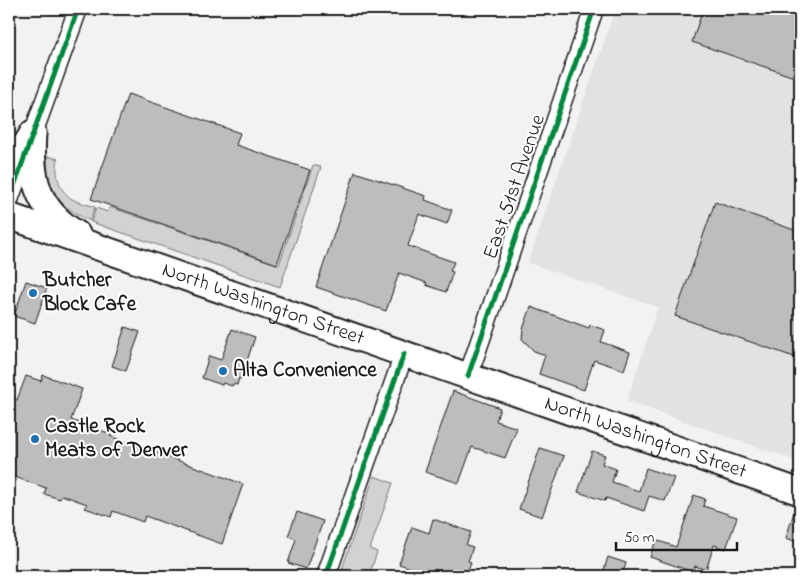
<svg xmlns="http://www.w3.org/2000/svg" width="809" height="585" font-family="'Indie Flower',sans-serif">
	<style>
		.built { fill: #e2e2e2 }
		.green { fill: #d2d2d2; stroke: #777 }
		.building { fill: #bdbdbd; stroke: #1c1c1c }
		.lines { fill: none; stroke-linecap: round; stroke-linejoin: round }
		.minor-casing { stroke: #1c1c1c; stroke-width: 21 }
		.secondary-casing { stroke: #1c1c1c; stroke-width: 29 }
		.minor { stroke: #fff; stroke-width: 18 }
		.secondary { stroke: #fff; stroke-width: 25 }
		.cycleway-casing { stroke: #fff; stroke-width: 8 }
		.cycleway { stroke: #00873e; stroke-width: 5 }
		.poi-dot { fill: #1f6fb2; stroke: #fff; stroke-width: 2 }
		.labels { text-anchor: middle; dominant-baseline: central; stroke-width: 4; stroke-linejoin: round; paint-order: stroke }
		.street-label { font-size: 21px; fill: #1c1c1c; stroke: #fff }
		.poi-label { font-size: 21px; font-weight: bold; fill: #1c1c1c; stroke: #fff; text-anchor: start }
	</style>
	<rect width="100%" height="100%" fill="#f2f2f2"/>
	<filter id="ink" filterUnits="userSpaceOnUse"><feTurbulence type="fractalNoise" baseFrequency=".02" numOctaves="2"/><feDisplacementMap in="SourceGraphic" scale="10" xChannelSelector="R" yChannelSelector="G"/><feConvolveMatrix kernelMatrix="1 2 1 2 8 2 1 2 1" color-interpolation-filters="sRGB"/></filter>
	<g filter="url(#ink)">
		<!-- built -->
		<polygon class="built" points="615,9 800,9 800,462 627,401 658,307 528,263"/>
		<!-- green -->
		<g class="green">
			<path d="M48,156L58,159C55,173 58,190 72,199C78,203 88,204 95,207L90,221C61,206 41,193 48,156Z"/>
			<polygon points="313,165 321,167 280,287 91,222 96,208 108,212 110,207 279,265"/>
			<polygon points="374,476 393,483 370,549 377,552 369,576 361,576 342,569"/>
		</g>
		<!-- building -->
		<g class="building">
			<polygon points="703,9 800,9 800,79 692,42"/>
			<polygon points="128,94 240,133 236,145 310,170 277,264 91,199"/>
			<polygon points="355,172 426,196 425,200 452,210 447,224 419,214 408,246 454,262 450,271 453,272 446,292 426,285 427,283 399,273 386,311 316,287"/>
			<polygon points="715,202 800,232 800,359 675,316"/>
			<polygon points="26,281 47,288 35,323 14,316"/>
			<polygon points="531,307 589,328 590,325 605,330 601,342 630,352 624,370 594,360 584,390 539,374 545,355 534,351 522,339 523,329"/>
			<polygon points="125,327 140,332 126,371 112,366"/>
			<polygon points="232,329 255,337 241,379 239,378 237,385 233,384 232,386 223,383 222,385 202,378 209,356 221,360"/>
			<polygon points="43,375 82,389 71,420 111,434 110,436 243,484 222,544 145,516 143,522 113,511 111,517 85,508 87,504 62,495 60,499 44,494 46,488 9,475 9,396 17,400 26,376 41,381"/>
			<polygon points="453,391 500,408 496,421 517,428 505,458 472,447 459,483 425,472"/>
			<polygon points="540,448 564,456 542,517 519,509"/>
			<polygon points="592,451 605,455 602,464 616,469 612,482 639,491 646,468 674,478 665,501 649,496 644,511 606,498 605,501 578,492"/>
			<polygon points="694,495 705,499 703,506 737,517 726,549 714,545 706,570 695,566 693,572 650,557 656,540 676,547"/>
			<polygon points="796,506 800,506 800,543 786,538"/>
			<polygon points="297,512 323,521 306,569 288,563 296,539 288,536"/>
			<polygon points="433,519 471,532 466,545 473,547 468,561 471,562 466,576 434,576 399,564 412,527 429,533"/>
			<polygon points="608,557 626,563 622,576 602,576"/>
		</g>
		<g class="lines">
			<!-- minor casing -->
			<g class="minor-casing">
				<g id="minor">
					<polyline points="9,200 78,9"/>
					<polyline points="468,376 594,9"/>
					<polyline points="326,576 404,354"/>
				</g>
			</g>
			<!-- secondary casing -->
			<g class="secondary-casing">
				<g id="secondary">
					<path d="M33,133C30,177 36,209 77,234"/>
					<polyline points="9,165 21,152 33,133"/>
					<path id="s1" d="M9,216L800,492"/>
				</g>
			</g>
			<!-- minor -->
			<use href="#minor" class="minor"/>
			<!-- secondary -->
			<use href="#secondary" class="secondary"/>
			<!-- cycleway casing -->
			<g class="cycleway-casing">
				<g id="cycleway">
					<polyline points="9,200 78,9"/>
					<polyline points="468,376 594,9"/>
					<polyline points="326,576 404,354"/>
				</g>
			</g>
			<!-- cycleway -->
			<use href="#cycleway" class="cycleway"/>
		</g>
	</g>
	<!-- markers -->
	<g class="poi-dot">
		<circle cx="33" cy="293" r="5"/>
		<circle cx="223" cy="371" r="5"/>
		<circle cx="35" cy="439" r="5"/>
	</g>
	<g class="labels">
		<!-- street labels -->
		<g class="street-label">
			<text transform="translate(515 187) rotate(-71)">East 51st Avenue</text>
			<text stroke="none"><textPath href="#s1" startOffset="269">North Washington Street</textPath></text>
			<text stroke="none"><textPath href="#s1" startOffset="674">North Washington Street</textPath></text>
		</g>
		<!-- poi labels -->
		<g class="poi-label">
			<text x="43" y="281">Butcher<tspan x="43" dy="24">Block Cafe</tspan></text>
			<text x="233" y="371">Alta Convenience</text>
			<text x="45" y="427">Castle Rock<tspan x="45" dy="24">Meats of Denver</tspan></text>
		</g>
	</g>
	<!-- margin -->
	<rect width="809" height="585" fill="none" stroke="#fff" stroke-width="30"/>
	<rect x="15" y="15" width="779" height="555" fill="none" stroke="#1c1c1c" stroke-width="2" filter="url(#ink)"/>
	<!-- scale -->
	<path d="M616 542v8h121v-8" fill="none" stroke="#1c1c1c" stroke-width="2.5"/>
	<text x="624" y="542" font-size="15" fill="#1c1c1c" stroke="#ffffff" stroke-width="4" paint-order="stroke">50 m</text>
</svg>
